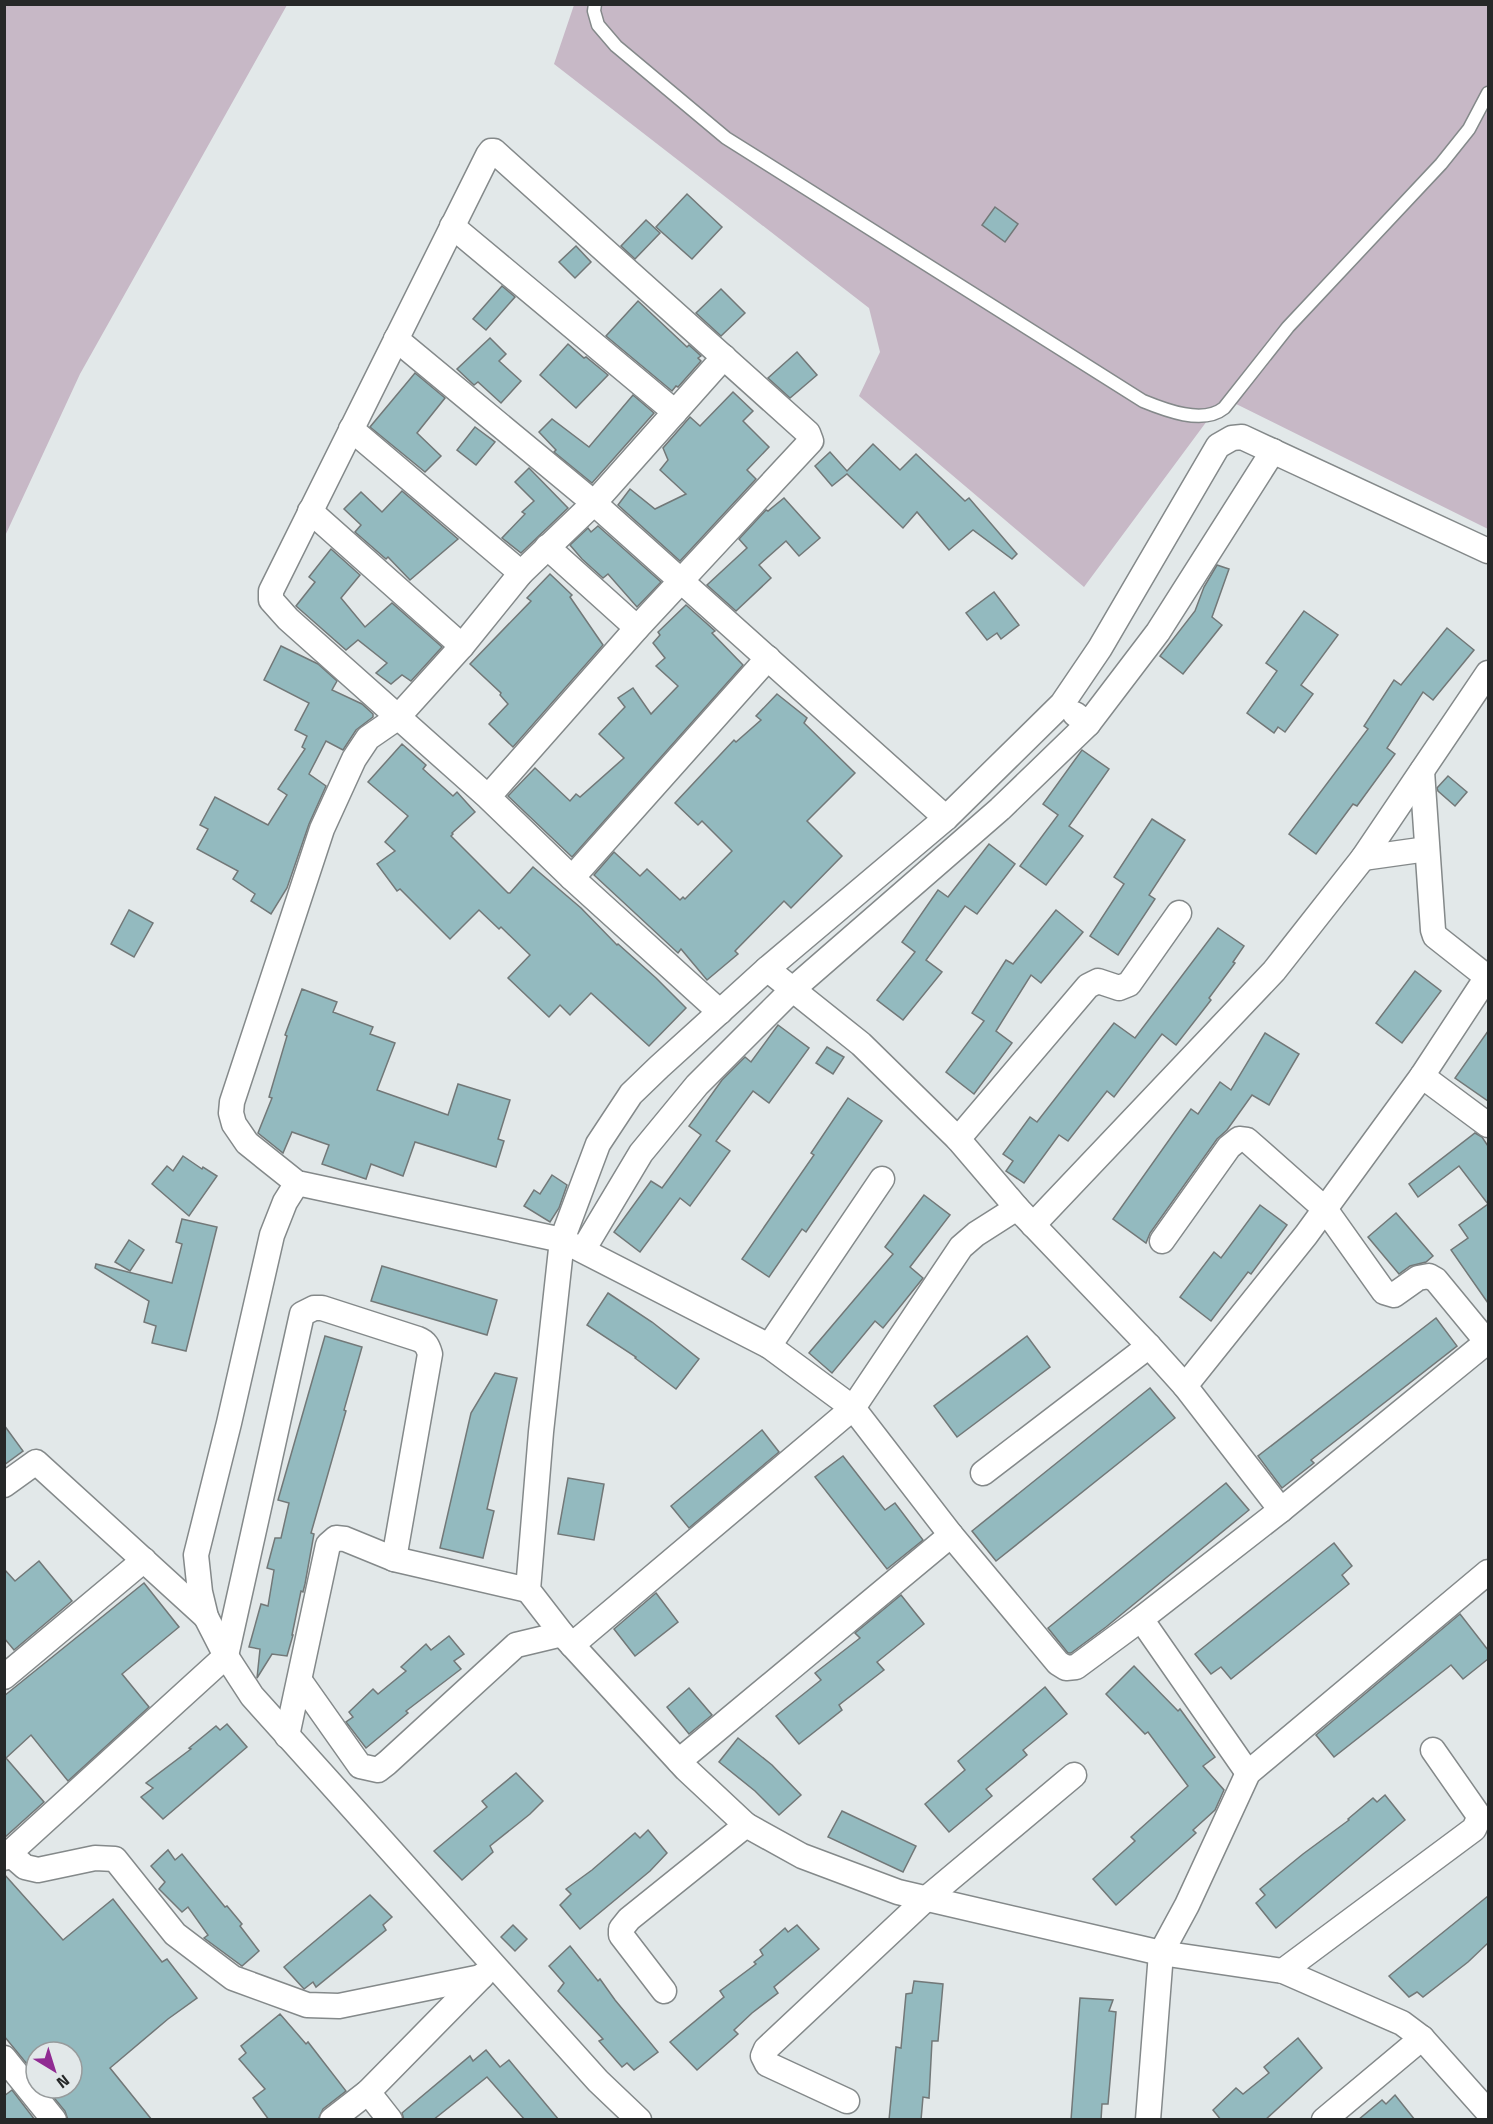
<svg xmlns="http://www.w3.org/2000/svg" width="1493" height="2124" font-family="'Titillium Web',sans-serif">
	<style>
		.green { fill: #c7b8c6 }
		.building { fill: #93babf; stroke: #727878; stroke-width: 1.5 }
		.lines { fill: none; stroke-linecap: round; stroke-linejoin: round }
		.lane-casing { stroke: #84898a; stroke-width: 15 }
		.street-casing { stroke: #84898a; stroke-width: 27 }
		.lane { stroke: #fff; stroke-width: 12 }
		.street { stroke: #fff; stroke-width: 24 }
	</style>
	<rect width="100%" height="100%" fill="#e2e8e9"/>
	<!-- green -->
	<g class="green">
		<polygon points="5,4 287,5 80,374 5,536"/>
		<polygon points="574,5 1488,5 1488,529 1224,398 1084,587 859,396 880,352 869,308 554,64"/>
	</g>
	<!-- building -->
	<g class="building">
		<polygon points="687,194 722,227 692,259 656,227"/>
		<polygon points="995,207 1018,224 1005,242 982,225"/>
		<polygon points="646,220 660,233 635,259 621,246"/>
		<polygon points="576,246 591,262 575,278 559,262"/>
		<polygon points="502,286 515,297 486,330 473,319"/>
		<polygon points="721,289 745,313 721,336 696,313"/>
		<polygon points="638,301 687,347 689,345 701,356 698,358 701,361 678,387 676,386 672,391 606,336"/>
		<polygon points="490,338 506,354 499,361 521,381 501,403 478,382 474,385 457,369"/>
		<polygon points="568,344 584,358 586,357 608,375 576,408 540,375"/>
		<polygon points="797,352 817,375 790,398 768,378"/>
		<polygon points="415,373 445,398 417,433 441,456 425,472 370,427"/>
		<polygon points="733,392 753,411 743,421 769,447 747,470 756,479 680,561 618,505 630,489 655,509 686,494 660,470 668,460 663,448 690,417 700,426"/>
		<polygon points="633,395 654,413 592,483 554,452 556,450 539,432 552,419 589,447"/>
		<polygon points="475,427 495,442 476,465 457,450"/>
		<polygon points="873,444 900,470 916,454 965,501 969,498 1017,554 1012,559 973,530 949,550 917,512 903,528 847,474 832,486 815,466 830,452 847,471"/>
		<polygon points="529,468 568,508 521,553 502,538 525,514 522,512 534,501 515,482"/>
		<polygon points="402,491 458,539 410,580 388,557 386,559 355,532 361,525 344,509 361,492 382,512"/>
		<polygon points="784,498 820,538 799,556 786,541 759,565 771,578 736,611 707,585 747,548 739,539 766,510 768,511"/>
		<polygon points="598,526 661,582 637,607 608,574 603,578 582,559 570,545 588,528 591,532"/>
		<polygon points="331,549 360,575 341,598 365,627 392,603 442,647 411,681 402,675 391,684 376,673 387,663 358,640 346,650 296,606 315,582 309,577"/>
		<polygon points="1217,565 1229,569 1212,617 1222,625 1183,674 1160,656 1195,611 1204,587"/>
		<polygon points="550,574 572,595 570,597 603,645 513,747 489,724 508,704 500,695 501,693 470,664 531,601 527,598"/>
		<polygon points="994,592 1019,625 1001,639 997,633 987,640 966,613"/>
		<polygon points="686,605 715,631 712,633 743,665 572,857 508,796 535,768 570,801 576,794 580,797 624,758 599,734 625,707 618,698 633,688 651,714 678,686 656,666 665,658 653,643 660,635 658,632"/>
		<polygon points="1304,611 1338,635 1301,685 1313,694 1285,732 1278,727 1274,733 1247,713 1277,671 1266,663"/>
		<polygon points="1447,628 1474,650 1433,700 1423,692 1387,748 1395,754 1357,806 1353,804 1316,854 1289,834 1368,729 1364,726 1394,680 1401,685"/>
		<polygon points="281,646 318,664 337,681 332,690 362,704 373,714 373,717 356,730 343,750 326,741 309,774 326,786 309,824 287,888 271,914 251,901 255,894 233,879 238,871 197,849 208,829 200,825 215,797 268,825 287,795 278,789 305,749 302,747 307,736 295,730 309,703 264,680"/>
		<polygon points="777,694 807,718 804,723 855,773 807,821 842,856 791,908 784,901 735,951 738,954 707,980 681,949 678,953 594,875 614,852 640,876 647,869 680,900 683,897 685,899 732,851 702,821 698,825 675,803 734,740 736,742 761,720 756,716"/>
		<polygon points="402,744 426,765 423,769 453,796 457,792 475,812 452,833 453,834 451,836 508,893 510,893 533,867 581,908 617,945 618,944 656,978 686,1008 649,1046 591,993 570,1015 560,1005 549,1017 508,978 530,955 501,927 499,929 479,910 450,939 400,889 397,891 377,864 395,851 385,842 408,816 368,782"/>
		<polygon points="1082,750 1109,769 1069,826 1083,836 1046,885 1020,866 1058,815 1043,804"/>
		<polygon points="1448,776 1467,792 1455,806 1438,791 1437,788"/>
		<polygon points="1152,819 1185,840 1149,895 1155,899 1118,955 1090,936 1124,884 1114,877"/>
		<polygon points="989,844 1015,864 977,914 965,906 926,960 942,972 903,1020 877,1000 915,952 902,942 938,890 948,897"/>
		<polygon points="129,910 153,923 134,957 111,944"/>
		<polygon points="1056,910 1083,932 1041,983 1031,975 996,1031 1012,1043 974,1094 946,1072 984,1021 972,1013 1006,960 1013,964"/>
		<polygon points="1218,928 1244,946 1233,962 1235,963 1209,998 1211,1000 1176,1045 1162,1034 1114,1097 1107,1091 1068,1141 1059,1135 1024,1183 1006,1171 1013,1161 1003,1154 1030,1117 1037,1122 1114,1023 1135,1038"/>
		<polygon points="1415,971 1441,991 1402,1043 1376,1023"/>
		<polygon points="302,989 337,1002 333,1012 373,1027 370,1034 395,1043 377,1090 448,1115 458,1084 510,1100 498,1139 504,1141 496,1167 415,1142 403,1176 371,1164 366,1179 322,1164 329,1145 292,1132 283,1153 258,1133 272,1098 269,1097 287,1036 285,1035"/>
		<polygon points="778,1025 809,1048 769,1103 753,1091 716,1141 730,1151 690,1206 680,1198 640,1252 614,1232 651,1181 662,1188 701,1135 689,1126 722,1080 745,1057 751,1062"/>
		<polygon points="1488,1031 1488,1101 1455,1078"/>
		<polygon points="1265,1033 1299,1054 1269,1105 1252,1095 1227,1130 1217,1139 1150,1233 1146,1243 1113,1219 1191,1109 1198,1114 1220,1082 1231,1090"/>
		<polygon points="827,1047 844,1057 833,1074 816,1063"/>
		<polygon points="848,1098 882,1121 806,1232 802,1229 769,1277 742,1259 814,1155 811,1153"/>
		<polygon points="1475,1133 1482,1137 1488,1146 1488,1303 1451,1250 1468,1238 1459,1225 1488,1204 1459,1166 1418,1197 1409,1184"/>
		<polygon points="183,1156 202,1169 203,1167 217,1176 189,1216 152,1184 167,1166 173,1171"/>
		<polygon points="552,1175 567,1185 559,1208 550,1222 524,1206 534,1190 540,1194"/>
		<polygon points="924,1195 950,1215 910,1267 923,1278 883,1328 875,1321 832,1373 809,1353 893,1254 885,1247"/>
		<polygon points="1260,1205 1287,1225 1251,1274 1248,1272 1211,1321 1180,1297 1214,1252 1221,1258"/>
		<polygon points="1396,1213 1433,1256 1426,1262 1410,1266 1399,1274 1368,1237"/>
		<polygon points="182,1219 217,1227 186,1351 152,1343 156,1326 144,1322 149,1301 95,1268 96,1264 172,1283 182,1244 176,1242"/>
		<polygon points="129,1240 144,1250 130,1271 115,1262"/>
		<polygon points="382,1266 497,1300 487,1335 371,1301"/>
		<polygon points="608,1293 652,1322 699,1359 676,1389 635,1358 636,1357 587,1325"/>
		<polygon points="1436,1318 1457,1346 1311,1460 1314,1463 1282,1488 1258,1456"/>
		<polygon points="325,1336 362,1347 344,1410 346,1411 311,1533 314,1534 305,1584 303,1592 301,1591 292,1635 293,1635 287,1656 272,1654 257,1678 260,1649 249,1647 261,1604 268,1606 274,1570 267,1568 275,1538 281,1538 289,1503 278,1500"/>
		<polygon points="1027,1336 1050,1367 957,1437 934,1406"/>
		<polygon points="495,1373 517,1378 487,1509 494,1511 483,1558 440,1548 471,1413"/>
		<polygon points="1150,1388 1175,1418 996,1561 972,1531"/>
		<polygon points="4,1425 23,1451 4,1465"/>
		<polygon points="762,1430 779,1452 689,1528 671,1506"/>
		<polygon points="843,1456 885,1510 895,1503 923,1540 887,1569 815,1477"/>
		<polygon points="568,1478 604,1484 594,1540 558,1534"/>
		<polygon points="1226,1483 1249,1510 1106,1627 1071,1653 1068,1653 1048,1628"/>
		<polygon points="1334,1543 1352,1566 1342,1575 1349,1584 1231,1679 1221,1667 1211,1674 1195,1654"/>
		<polygon points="39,1561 72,1601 14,1650 4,1638 4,1569 15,1581"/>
		<polygon points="144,1583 179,1627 122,1674 149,1707 68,1781 31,1735 6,1758 44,1802 4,1838 4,1696"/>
		<polygon points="656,1593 678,1622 635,1656 614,1629"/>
		<polygon points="901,1595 924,1624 877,1662 884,1670 839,1705 842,1710 799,1744 776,1716 821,1680 815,1673 860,1638 855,1633"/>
		<polygon points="1460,1614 1488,1650 1488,1659 1463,1679 1451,1665 1334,1757 1316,1735"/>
		<polygon points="449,1636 464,1654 454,1661 461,1669 406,1711 408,1713 366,1748 346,1722 353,1717 349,1712 373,1689 378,1694 406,1671 401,1667 426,1644 431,1650"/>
		<polygon points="1134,1666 1178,1711 1180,1709 1215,1757 1203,1766 1224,1790 1215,1810 1193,1830 1196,1833 1116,1905 1093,1879 1135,1841 1131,1837 1188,1786 1148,1732 1145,1734 1106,1694"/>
		<polygon points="1045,1687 1067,1714 1023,1750 1027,1755 986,1789 992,1796 949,1832 925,1804 965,1770 958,1761"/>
		<polygon points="689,1688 712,1715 689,1734 667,1707"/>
		<polygon points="227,1724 247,1747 163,1819 141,1797 153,1788 146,1783 191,1749 189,1748 216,1726 220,1730"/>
		<polygon points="738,1738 772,1765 801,1795 779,1815 755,1791 719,1762"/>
		<polygon points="516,1773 543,1801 530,1814 490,1846 493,1852 462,1880 434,1851 487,1807 482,1801"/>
		<polygon points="1385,1795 1405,1820 1276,1928 1256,1903 1265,1895 1260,1889 1303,1854 1349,1820 1348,1819 1373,1798 1377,1802"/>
		<polygon points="842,1811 916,1846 903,1872 828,1837"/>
		<polygon points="648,1830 667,1853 650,1871 580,1929 560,1905 571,1894 566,1889 592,1870 635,1833 640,1838"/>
		<polygon points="168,1850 175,1860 182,1854 225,1907 227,1906 242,1924 240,1926 259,1951 242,1966 204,1938 208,1935 188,1907 182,1912 159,1889 165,1882 151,1866"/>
		<polygon points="4,1874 63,1940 113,1899 162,1962 167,1959 197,1998 168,2019 110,2068 152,2120 68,2120 65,2111 46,2088 72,2088 72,2052 36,2052 36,2075 4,2036"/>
		<polygon points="370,1895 392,1917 383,1925 386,1930 316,1987 313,1982 304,1989 284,1967"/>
		<polygon points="1488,1896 1488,1943 1468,1962 1423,1997 1417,1992 1409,1997 1389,1976"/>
		<polygon points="513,1925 527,1939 515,1951 501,1937"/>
		<polygon points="797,1925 819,1949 774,1987 778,1993 752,2013 734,2030 738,2034 697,2070 670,2042 724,1997 720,1991 756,1964 754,1962 763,1955 760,1950 785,1928 788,1932"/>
		<polygon points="570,1946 598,1981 600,1979 615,2000 658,2052 634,2070 627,2063 622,2067 599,2041 603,2039 558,1991 564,1983 549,1966"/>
		<polygon points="914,1981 943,1984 938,2041 932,2041 929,2098 923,2097 921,2120 889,2120 896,2047 901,2048 906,1994 912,1993"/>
		<polygon points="1080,1998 1113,2000 1109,2011 1116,2012 1108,2104 1102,2104 1101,2120 1071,2120"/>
		<polygon points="280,2014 306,2044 308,2042 346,2091 323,2109 318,2120 269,2120 253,2098 265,2089 239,2059 246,2053 241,2046"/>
		<polygon points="1298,2038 1322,2068 1265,2120 1221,2120 1213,2110 1236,2088 1243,2094 1269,2073 1264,2067"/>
		<polygon points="486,2050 500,2067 509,2060 559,2120 525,2120 487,2077 433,2120 404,2120 402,2113 470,2056 473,2061"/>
		<polygon points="12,2090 35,2120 4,2120 4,2096"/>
		<polygon points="1395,2095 1415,2120 1358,2120 1382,2100 1386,2104"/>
	</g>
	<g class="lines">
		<!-- lane casing -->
		<g class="lane-casing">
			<path id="lane" d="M595,4L594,11L598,25L616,46L726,138L1143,401C1165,410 1203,425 1224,408L1288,327L1441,164L1469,129L1488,93"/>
		</g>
		<!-- street casing -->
		<g class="street-casing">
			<g id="street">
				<polyline points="452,226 675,412"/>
				<polyline points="396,339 594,503 946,818"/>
				<polyline points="724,357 594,503 521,573 462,646 397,718 368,738 354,759 322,829 232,1102 231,1113 234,1124 247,1143 297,1183 562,1240 769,1346 853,1408 951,1535 1058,1663 1066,1668 1076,1667 1141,1619 1281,1510 1488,1341"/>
				<polyline points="351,429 521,573"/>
				<polyline points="310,511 462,646"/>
				<polyline points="547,547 637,628"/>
				<polyline points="1488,551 1242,437 1232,438 1218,446 1100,648 1062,704 946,818 767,969 659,1067 631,1094 598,1144 562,1240 541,1432 528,1590 562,1634 686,1769 746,1825 802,1856 898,1892 1161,1953 1283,1971 1402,2023 1422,2038 1488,2112"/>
				<polyline points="1075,714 1088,724 1158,632 1273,451"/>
				<polyline points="488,797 637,628 811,441 808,433 494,151 491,151 488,155 271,591 271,600 288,619 488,797 572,878 720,1012"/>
				<polyline points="1363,858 1427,849"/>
				<polyline points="572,878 768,658"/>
				<polyline points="767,969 861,1044 958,1139 1017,1208 1149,1346 1185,1386 1281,1510"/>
				<polyline points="1422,1076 1488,1125"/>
				<polyline points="958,1139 1088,986 1098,981 1119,988 1129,984 1179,913"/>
				<polyline points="297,1183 285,1202 272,1235 229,1423 196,1555 200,1592 206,1617 226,1656 252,1696 598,2081 639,2120"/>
				<polyline points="1033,1225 1274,971 1363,858 1488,673"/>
				<polyline points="1162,1241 1229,1147 1239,1139 1247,1140 1325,1209 1384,1292 1394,1295 1418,1278 1429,1276 1436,1280 1487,1342"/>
				<polyline points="583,1250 641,1153 697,1085 793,989 1000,809 1088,724"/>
				<polyline points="769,1346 882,1179"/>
				<polyline points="1185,1386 1306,1235 1422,1076 1487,977 1435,936 1433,930 1422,771"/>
				<polyline points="983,1473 1149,1346"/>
				<polyline points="4,1485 36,1462 206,1617"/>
				<polyline points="1141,1619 1248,1773"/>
				<polyline points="572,1645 853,1408 961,1247 976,1234 1017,1208"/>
				<polyline points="4,1677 144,1560"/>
				<polyline points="300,1681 360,1766 378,1770 387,1763 516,1645 562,1634"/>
				<polyline points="287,1736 328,1545 336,1538 345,1539 394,1559 528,1590"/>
				<polyline points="679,1761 951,1535"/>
				<polyline points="9,1853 25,1867 38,1870 95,1858 115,1859 175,1934 233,1978 307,2005 339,2006 481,1977"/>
				<path d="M4,1858L226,1656L302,1314L314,1308H322L418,1339C426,1342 428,1347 430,1354L394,1559"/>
				<polyline points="1283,1971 1474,1829 1479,1818 1477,1813 1433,1750"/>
				<polyline points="664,1991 621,1935 621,1929 629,1919 746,1825"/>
				<polyline points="4,2058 54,2120"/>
				<polyline points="368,2092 390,2120"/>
				<polyline points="847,2101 767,2064 763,2056 766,2049 927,1898 1074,1775"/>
				<polyline points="332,2120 368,2092 483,1975"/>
				<polyline points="1148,2120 1161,1953 1187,1905 1248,1773 1488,1572"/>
				<polyline points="1324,2120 1422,2038"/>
			</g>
		</g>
		<!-- lane -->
		<use href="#lane" class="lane"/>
		<!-- street -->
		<use href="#street" class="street"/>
	</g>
	<!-- border -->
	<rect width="1493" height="2124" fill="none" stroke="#262828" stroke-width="12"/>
	<!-- north arrow -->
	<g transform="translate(54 2070) rotate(142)"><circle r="28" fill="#e2e8e9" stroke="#979b9c" stroke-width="1.5"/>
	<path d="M0-4.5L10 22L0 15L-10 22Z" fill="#902b92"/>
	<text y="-9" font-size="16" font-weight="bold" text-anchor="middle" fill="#262828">N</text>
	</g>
</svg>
